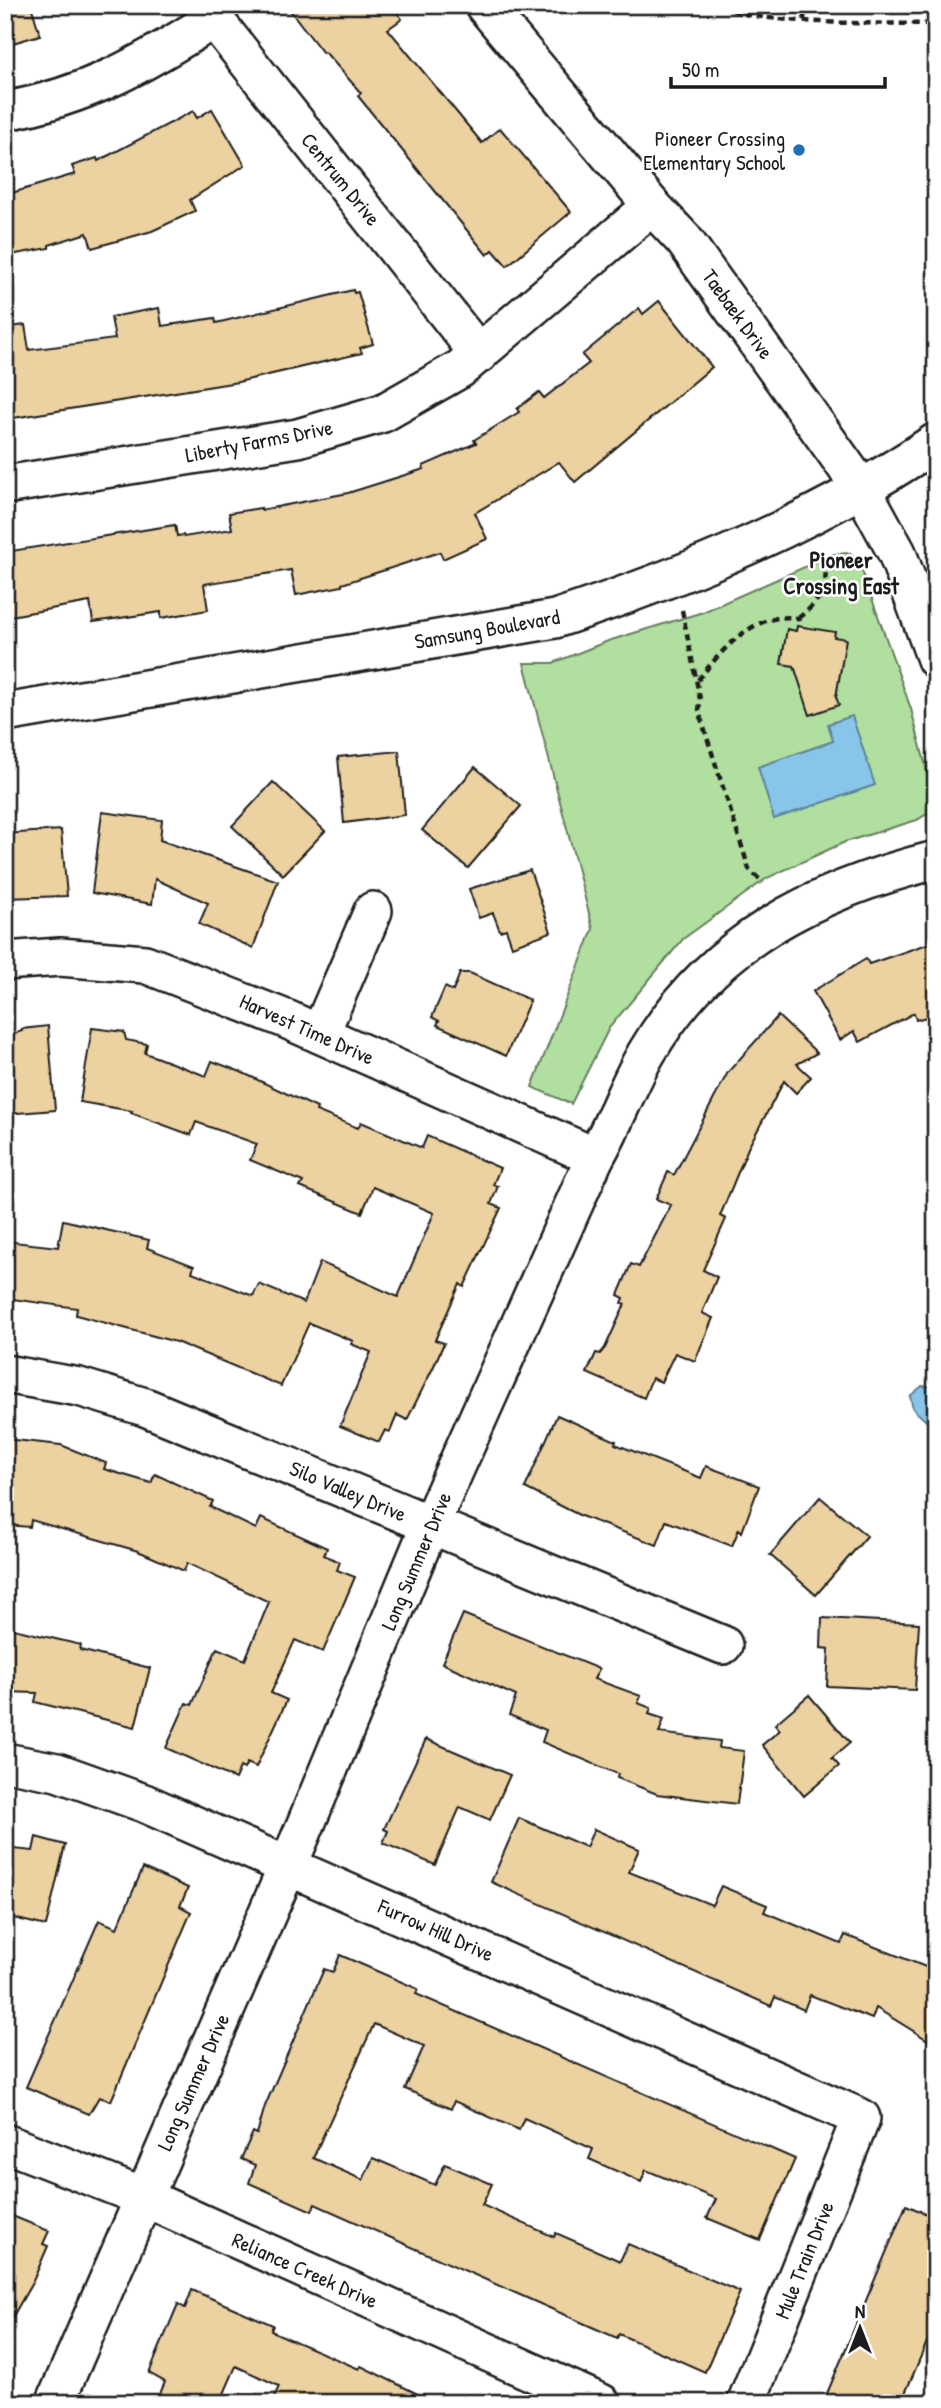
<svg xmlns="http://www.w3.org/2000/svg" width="941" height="2408" font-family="'Patrick Hand',sans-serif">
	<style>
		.green { fill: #b0df9f; stroke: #667e5e; stroke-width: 2 }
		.water { fill: #88c6e9; stroke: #5d8297; stroke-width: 2 }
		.building { fill: #ecd1a1; stroke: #1c1c1c; stroke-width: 2 }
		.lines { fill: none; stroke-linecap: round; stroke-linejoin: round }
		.minor-casing { stroke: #1c1c1c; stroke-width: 42 }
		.path { stroke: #1c1c1c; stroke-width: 4.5; stroke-dasharray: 7 5; stroke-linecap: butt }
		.minor { stroke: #fff; stroke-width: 37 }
		.poi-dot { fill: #1f6fb2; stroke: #fff; stroke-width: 2.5 }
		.labels { text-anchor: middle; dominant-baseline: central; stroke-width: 5; stroke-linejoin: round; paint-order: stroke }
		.poi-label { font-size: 21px; fill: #1c1c1c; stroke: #fff; text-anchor: end }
		.street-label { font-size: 21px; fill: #1c1c1c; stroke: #fff }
		.neighbourhood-label { font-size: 23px; font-weight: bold; fill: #1c1c1c; stroke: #fff }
	</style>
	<rect width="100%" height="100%" fill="#fff"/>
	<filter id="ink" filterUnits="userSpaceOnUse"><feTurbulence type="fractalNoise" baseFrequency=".0143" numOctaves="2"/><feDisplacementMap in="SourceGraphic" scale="14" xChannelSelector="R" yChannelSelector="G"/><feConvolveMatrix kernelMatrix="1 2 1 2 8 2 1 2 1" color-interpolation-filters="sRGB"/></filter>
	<g filter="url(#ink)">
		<!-- green -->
		<polygon class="green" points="850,553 860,565 911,709 935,802 933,810 917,820 845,842 767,878 683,939 609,1028 571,1104 532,1087 593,929 524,663 553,663 608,641 703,612 834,554"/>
		<!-- water -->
		<g class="water">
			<polygon points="852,716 875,785 774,819 758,767 833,741 828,724"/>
			<polygon points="922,1386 936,1387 936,1430 913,1409 910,1396"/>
		</g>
		<!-- building -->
		<g class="building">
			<polygon points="5,5 31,5 40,35 13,43"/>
			<polygon points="286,5 391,5 402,19 388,29 482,143 500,128 571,212 507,266 493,250 487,255 358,96 361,93 325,52 323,53"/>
			<polygon points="212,109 245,165 190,200 195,211 152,231 92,248 87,233 49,245 49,248 5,256 5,195 75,174 72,166 97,158 98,161 193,111 197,118"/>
			<polygon points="353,290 354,293 358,292 373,344 360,348 362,353 238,382 13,418 11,406 5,407 5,328 25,325 29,350 115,339 111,317 159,308 162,326 215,318 216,323"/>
			<polygon points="659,301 712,367 575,482 559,462 475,513 487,539 443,559 440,552 342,584 342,586 296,595 291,570 204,584 208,610 161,618 161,612 93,622 90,602 5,617 5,552 175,525 177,536 183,535 184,537 232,529 229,513 261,508 261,510 348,493 424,469 423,466 476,443 474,440 519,412 517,409 539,392 544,398 589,363 582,355 639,308 643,314"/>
			<polygon points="797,626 835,632 834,637 846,639 836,697 839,705 810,715 794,666 781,664 787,629 796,631"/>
			<polygon points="399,751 405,815 344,823 338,757"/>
			<polygon points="475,767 521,806 468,868 422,830"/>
			<polygon points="273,782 325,831 283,875 232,826"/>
			<polygon points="102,812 162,820 160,840 278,881 253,948 199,924 208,903 155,879 152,904 92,893"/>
			<polygon points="61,830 67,896 5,898 5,834"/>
			<polygon points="530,870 551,932 512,946 506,929 500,931 493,913 479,918 469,889"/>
			<polygon points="936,941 936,1014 916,1020 914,1013 860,1042 854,1031 840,1040 813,991 866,959 869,964"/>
			<polygon points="460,973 470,973 530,1000 506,1056 437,1025 439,1021 432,1017 445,987 453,991"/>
			<polygon points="778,1016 817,1053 797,1064 811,1077 796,1093 784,1081 748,1148 720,1216 726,1219 703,1270 717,1277 702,1313 713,1318 695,1361 675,1353 661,1382 652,1378 644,1398 587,1373 596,1353 600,1354 605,1348 625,1304 622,1303 624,1298 618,1295 631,1264 639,1267 671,1205 656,1199 668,1172 674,1175 728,1072"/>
			<polygon points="48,1026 55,1110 5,1114 5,1036 22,1031 22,1029"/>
			<polygon points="92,1028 124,1032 126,1040 147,1044 145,1053 206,1076 212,1061 241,1072 317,1108 316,1111 358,1128 361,1122 422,1148 427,1136 500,1168 493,1185 498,1186 491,1204 501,1208 464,1287 460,1284 435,1340 444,1343 433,1368 407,1420 397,1415 390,1432 385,1430 379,1442 340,1426 371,1352 351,1344 353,1341 309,1323 281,1386 176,1342 76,1315 77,1308 5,1298 5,1241 58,1247 63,1220 149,1240 147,1248 194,1266 192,1272 253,1296 259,1284 304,1303 320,1262 398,1297 434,1213 373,1187 362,1213 300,1187 303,1182 250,1160 257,1144 196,1122 191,1135 131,1113 132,1111 80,1102"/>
			<polygon points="557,1415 616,1441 615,1444 701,1478 706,1466 759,1486 742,1532 739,1529 732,1546 666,1521 657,1545 581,1516 525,1488"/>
			<polygon points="5,1439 61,1445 106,1463 104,1469 151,1483 155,1474 213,1501 210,1507 256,1529 261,1518 327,1548 324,1555 340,1562 337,1570 355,1577 323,1652 295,1640 271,1693 287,1700 256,1767 247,1763 244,1769 240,1767 235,1779 166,1748 186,1703 192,1705 217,1648 245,1660 269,1602 187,1563 184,1571 138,1551 31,1520 30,1527 5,1525"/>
			<polygon points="820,1497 867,1536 816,1595 770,1555"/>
			<polygon points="463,1614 599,1669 594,1679 641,1696 638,1703 651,1708 649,1714 664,1719 659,1733 720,1741 719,1748 744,1751 737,1804 657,1794 617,1778 618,1774 542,1742 546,1730 509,1715 516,1696 442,1663"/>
			<polygon points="822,1618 919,1623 915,1690 827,1686 829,1649 821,1648"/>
			<polygon points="5,1627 81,1645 80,1650 150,1668 135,1727 35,1702 37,1693 5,1692"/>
			<polygon points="809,1695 850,1743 832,1758 839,1766 804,1796 762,1745 780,1730 775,1724"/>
			<polygon points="426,1739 510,1775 490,1820 460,1807 435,1865 383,1843 388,1831 384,1829"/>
			<polygon points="519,1818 586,1847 594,1829 639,1849 629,1872 712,1905 721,1886 767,1905 764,1912 841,1944 845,1935 936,1971 936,2045 876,2008 872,2019 810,1995 804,2010 775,1997 771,2006 491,1882"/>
			<polygon points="36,1837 65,1845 46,1926 5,1916 5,1885 14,1849 33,1851"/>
			<polygon points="143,1868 188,1888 180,1906 191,1912 111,2101 99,2097 89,2114 26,2087 99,1920 117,1928"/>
			<polygon points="340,1955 418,1989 416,1994 795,2159 760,2240 707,2218 716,2199 646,2170 641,2182 589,2159 593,2149 524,2118 519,2130 454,2101 451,2109 405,2089 424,2046 374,2024 313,2158 363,2180 373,2158 435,2185 445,2164 492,2184 482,2205 554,2237 556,2233 620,2261 628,2244 740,2292 705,2372 619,2334 617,2338 592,2327 315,2204 312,2211 249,2183 255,2165 241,2159 253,2132 257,2134 265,2106 324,1969 333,1972"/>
			<polygon points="906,2205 936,2218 936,2345 927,2342 901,2403 823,2403"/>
			<polygon points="5,2213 49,2231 43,2244 48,2246 33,2281 5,2330"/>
			<polygon points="192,2290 273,2325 271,2331 359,2369 361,2366 436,2403 272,2403 279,2386 236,2366 220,2403 156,2403 165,2382 149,2373 178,2304 185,2308"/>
		</g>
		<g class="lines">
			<!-- minor casing -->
			<g class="minor-casing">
				<g id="minor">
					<polyline points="203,5 479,354"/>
					<polyline points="484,5 652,206 684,240 862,489 897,553 936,659"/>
					<path d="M5,111C86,97 145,63 212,20"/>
					<polyline points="5,485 298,438 383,413 460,369 652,206"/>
					<path d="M5,713L555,619C689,575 819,521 936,442"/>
					<polyline points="5,961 60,957 145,964 286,1019 595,1157"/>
					<polyline points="320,1034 373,911"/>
					<polyline points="5,1374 79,1387 145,1407 723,1645"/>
					<polyline points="5,1762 57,1772 144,1803 861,2118 746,2403"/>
					<polyline points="5,2143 143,2197 601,2403"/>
					<path d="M55,2403L303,1831L430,1525L595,1157C615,1123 627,1086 647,1052C712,941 815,890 936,860"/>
				</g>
			</g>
			<!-- path -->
			<g class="path">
				<path d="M722,5C746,26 895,23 936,24"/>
				<polyline points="804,20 805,5"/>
				<polyline points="682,610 700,699 699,712 749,869 763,883"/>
				<path d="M798,618C822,601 833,580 820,552"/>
				<path d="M698,680C722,650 754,611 798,618L800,626"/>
			</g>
			<!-- minor -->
			<use href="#minor" class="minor"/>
		</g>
	</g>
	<!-- markers -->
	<circle class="poi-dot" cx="799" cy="150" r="7"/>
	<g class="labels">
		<!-- poi labels -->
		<g class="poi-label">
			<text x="785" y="138">Pioneer Crossing<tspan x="785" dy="24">Elementary School</tspan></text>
		</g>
		<!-- street labels -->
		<g class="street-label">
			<text transform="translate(341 179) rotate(51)">Centrum Drive</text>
			<text transform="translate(738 314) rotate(54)">Taebaek Drive</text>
			<text transform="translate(259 441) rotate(-11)">Liberty Farms Drive</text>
			<text transform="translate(487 629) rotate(-10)">Samsung Boulevard</text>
			<text transform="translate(307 1029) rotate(24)">Harvest Time Drive</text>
			<text transform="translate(348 1491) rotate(23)">Silo Valley Drive</text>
			<text transform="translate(416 1561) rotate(-67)">Long Summer Drive</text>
			<text transform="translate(436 1930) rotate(24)">Furrow Hill Drive</text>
			<text transform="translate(193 2082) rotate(-66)">Long Summer Drive</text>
			<text transform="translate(804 2260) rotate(-68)">Mule Train Drive</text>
			<text transform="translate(305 2270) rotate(24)">Reliance Creek Drive</text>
		</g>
		<!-- neighbourhood labels -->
		<g class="neighbourhood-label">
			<text x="841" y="559">Pioneer<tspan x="841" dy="26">Crossing East</tspan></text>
		</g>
	</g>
	<!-- margin -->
	<rect width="941" height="2408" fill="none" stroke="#fff" stroke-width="28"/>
	<rect x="14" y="14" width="913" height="2380" fill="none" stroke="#1c1c1c" stroke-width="2.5" filter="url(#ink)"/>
	<!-- north arrow -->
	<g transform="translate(860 2328)" stroke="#ffffff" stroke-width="5" paint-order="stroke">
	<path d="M0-5L12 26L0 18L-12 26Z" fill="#1c1c1c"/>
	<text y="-10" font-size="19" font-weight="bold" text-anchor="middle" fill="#1c1c1c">N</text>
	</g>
	<!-- scale -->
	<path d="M671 77v10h214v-10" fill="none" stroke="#1c1c1c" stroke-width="3.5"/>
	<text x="682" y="77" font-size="21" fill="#1c1c1c" stroke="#ffffff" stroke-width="5" paint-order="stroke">50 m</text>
</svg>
